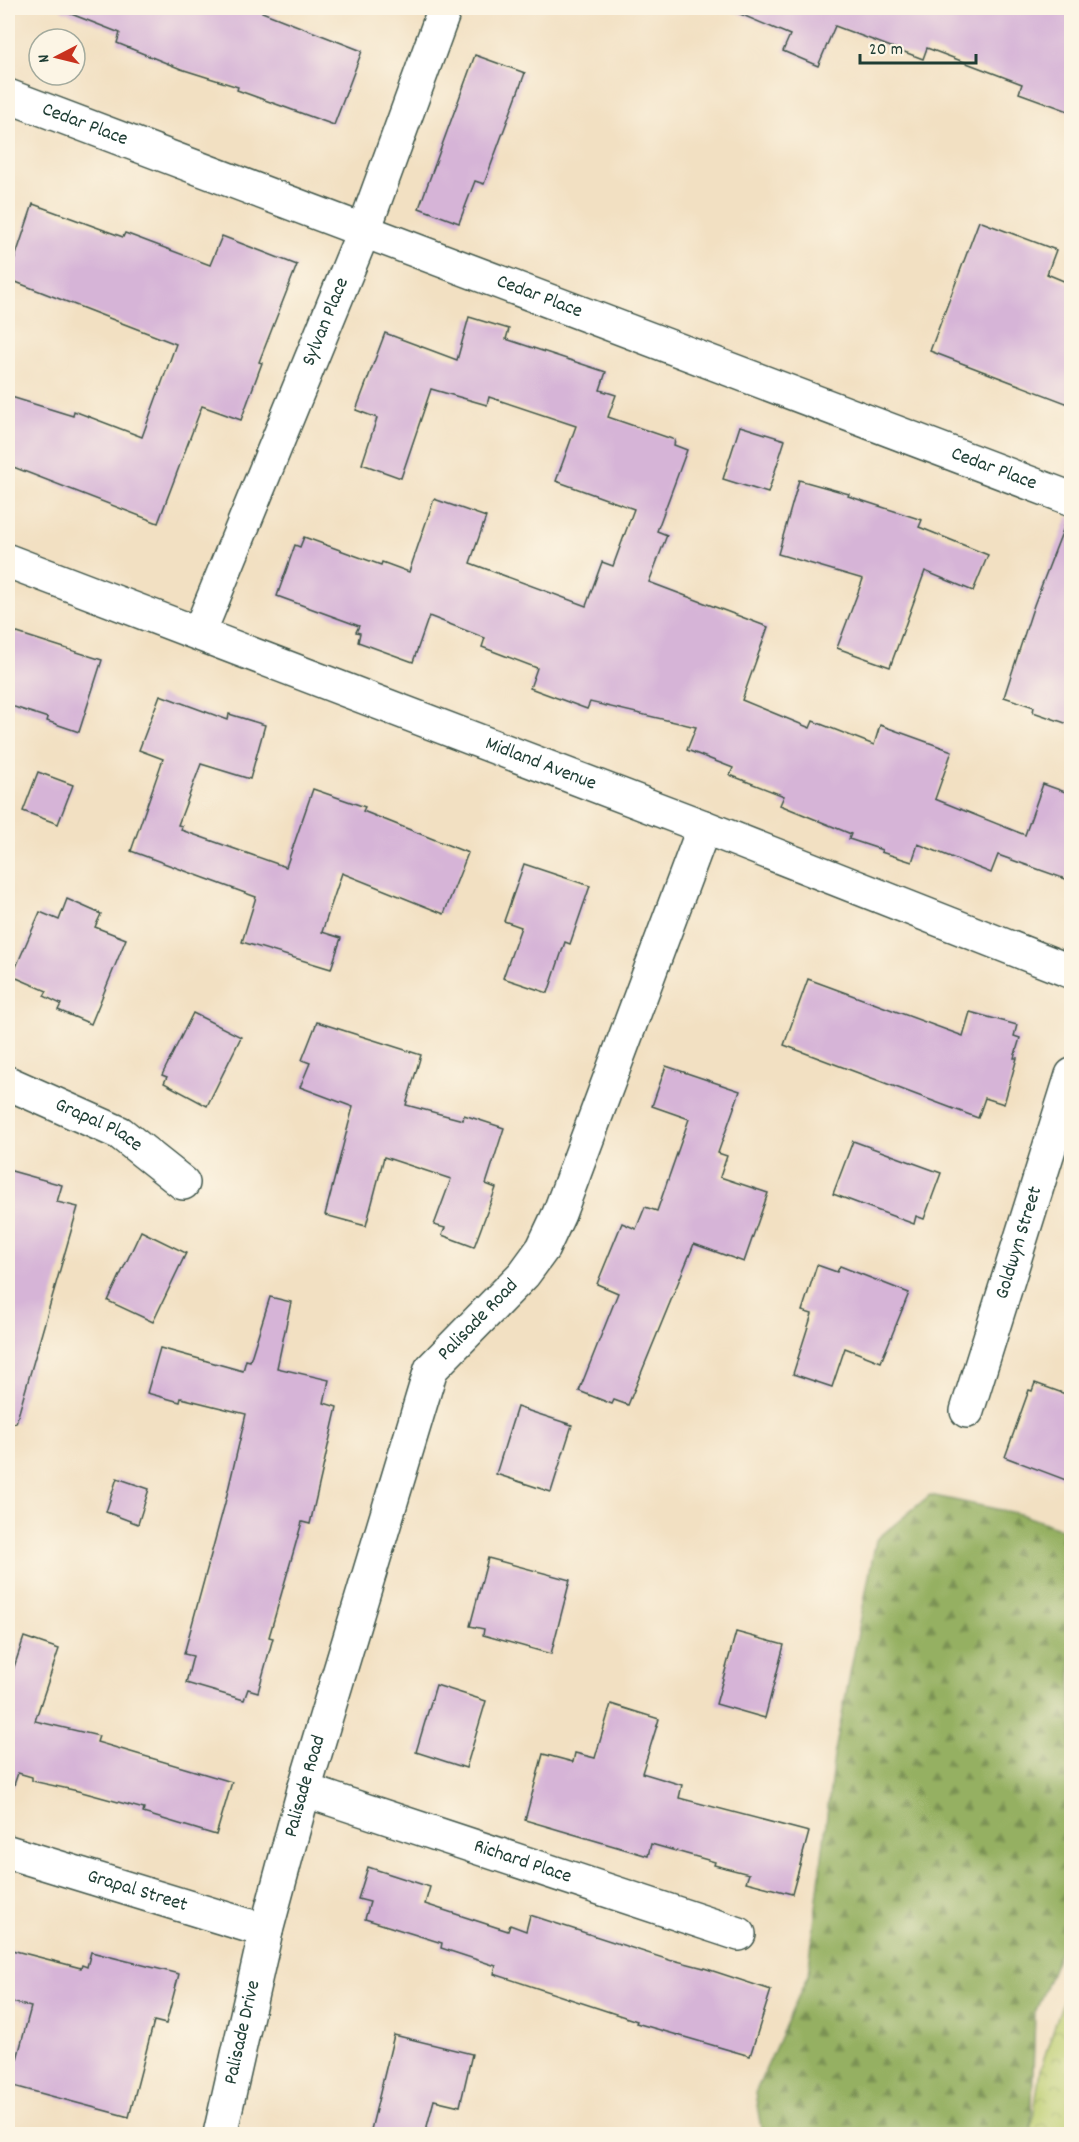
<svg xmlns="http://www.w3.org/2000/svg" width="1079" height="2142" font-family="Dekko,sans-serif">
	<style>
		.forest { fill: url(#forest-firs); stroke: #5a764b; stroke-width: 1.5 }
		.park { fill: url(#park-crowns); stroke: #6e8552; stroke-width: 1.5 }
		.building { fill: #d6b4d7 }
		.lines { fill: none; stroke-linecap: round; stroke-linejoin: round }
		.street-casing { stroke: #3f5549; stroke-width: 36 }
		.secondary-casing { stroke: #3f5549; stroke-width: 36 }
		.street { stroke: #fff; stroke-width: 33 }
		.secondary { stroke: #fff; stroke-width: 33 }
		.labels { text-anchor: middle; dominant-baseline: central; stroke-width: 5; stroke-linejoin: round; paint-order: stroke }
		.street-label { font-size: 20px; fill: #1f3d34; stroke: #fcf5e5 }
	</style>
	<defs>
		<pattern id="forest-firs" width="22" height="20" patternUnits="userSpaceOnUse" patternTransform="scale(1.5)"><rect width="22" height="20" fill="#95b062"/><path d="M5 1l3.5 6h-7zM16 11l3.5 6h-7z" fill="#799052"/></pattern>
		<pattern id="park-crowns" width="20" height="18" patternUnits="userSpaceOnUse" patternTransform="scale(1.5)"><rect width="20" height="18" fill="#bccd70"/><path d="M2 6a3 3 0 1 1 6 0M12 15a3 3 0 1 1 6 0" fill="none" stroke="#98a85d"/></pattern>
	</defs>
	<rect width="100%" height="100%" fill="#fcf5e5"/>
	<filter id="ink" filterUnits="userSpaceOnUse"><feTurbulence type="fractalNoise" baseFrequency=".0167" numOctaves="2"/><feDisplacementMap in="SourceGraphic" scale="12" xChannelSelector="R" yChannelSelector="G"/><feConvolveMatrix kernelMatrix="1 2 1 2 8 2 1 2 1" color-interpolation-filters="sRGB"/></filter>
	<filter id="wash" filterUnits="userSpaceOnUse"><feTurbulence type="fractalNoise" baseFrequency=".008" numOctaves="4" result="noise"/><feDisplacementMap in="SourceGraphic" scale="24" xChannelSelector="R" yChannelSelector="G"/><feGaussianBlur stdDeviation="1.35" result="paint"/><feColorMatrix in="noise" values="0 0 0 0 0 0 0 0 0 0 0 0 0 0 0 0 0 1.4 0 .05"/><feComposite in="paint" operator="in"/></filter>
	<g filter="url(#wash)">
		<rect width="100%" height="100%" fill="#f2e0c2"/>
		<!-- forest -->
		<polygon class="forest" points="930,1495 1020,1514 1071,1532 1071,1923 1035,2013 1031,2134 762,2134 755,2093 808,1975 834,1756 876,1540"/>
		<!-- park -->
		<polygon class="park" points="1071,1977 1071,2134 1031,2134 1040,2070"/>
		<g id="blocks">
			<!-- building -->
			<g class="building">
				<polygon points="62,8 262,8 262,12 362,51 334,125 237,90 238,87 181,69 117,43 120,33 61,10"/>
				<polygon points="726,8 1057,8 1071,13 1071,112 1019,93 1022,84 927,48 923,59 835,26 818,66 783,51 790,35"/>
				<polygon points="475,55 525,73 484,184 475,181 459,223 419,208"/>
				<polygon points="33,204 123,237 125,233 210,265 222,236 297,265 259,362 262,363 241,420 202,406 158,523 8,465 8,396 73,416 74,411 142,437 176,344 8,279"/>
				<polygon points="979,221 1056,250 1047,274 1071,284 1071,405 930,351"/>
				<polygon points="469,317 509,329 506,339 606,372 600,390 616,395 608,417 675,440 674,445 687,450 657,531 667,535 649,582 768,627 742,700 810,728 813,721 874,745 880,725 952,751 935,799 1025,835 1043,784 1071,794 1071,881 998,855 991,873 918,844 912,862 881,852 882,850 849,839 851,834 780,805 784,796 730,775 733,768 687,750 696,727 590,702 587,709 530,688 537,668 482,647 485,638 429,616 413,662 358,642 360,633 356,632 359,626 277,596 295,545 300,547 304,537 381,565 382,562 409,572 434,499 486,517 470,563 586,606 602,562 613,566 634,509 556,481 576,426 489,397 487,405 431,389 401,478 362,464 377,418 356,410 385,333 457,360"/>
				<polygon points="740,426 785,440 768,493 723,479"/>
				<polygon points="799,480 849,494 848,496 922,520 919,527 988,555 973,591 925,571 890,667 837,648 863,579 778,554"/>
				<polygon points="1068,517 1071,517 1071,725 1033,712 1034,707 1004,697 1034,605"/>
				<polygon points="8,630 102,660 79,732 47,721 48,718 8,705"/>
				<polygon points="160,695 228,720 229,714 265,725 250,779 201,764 178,825 182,826 181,830 286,867 313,789 365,807 363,811 468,853 444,914 342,873 322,932 341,938 331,969 242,942 256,897 131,851 163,759 139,750"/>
				<polygon points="38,772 73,785 58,824 23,811"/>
				<polygon points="524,864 590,886 570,944 565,942 548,993 503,978 521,927 504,921"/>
				<polygon points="67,899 101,914 95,927 126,939 91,1024 58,1010 61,1004 44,996 47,991 12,976 40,912 59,920"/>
				<polygon points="808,979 963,1036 970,1012 1017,1025 1014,1036 1020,1038 1014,1058 1017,1058 1004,1104 985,1098 978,1118 784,1045"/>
				<polygon points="193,1013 241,1037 207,1106 164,1083 167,1077 162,1075"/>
				<polygon points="317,1022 421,1055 406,1105 463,1120 464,1115 504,1128 486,1184 496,1188 474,1247 442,1235 445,1228 434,1225 451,1179 384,1157 366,1226 325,1215 353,1107 300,1087 310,1063 302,1060"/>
				<polygon points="666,1066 740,1091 718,1153 727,1156 720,1177 768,1193 744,1262 694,1244 628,1405 614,1400 612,1404 579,1391 618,1293 597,1284 622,1223 636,1229 645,1207 657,1211 689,1119 652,1106"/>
				<polygon points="853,1141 941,1173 924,1219 916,1216 914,1224 833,1194"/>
				<polygon points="8,1170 62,1185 57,1202 78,1207 16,1423 8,1422"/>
				<polygon points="141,1231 186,1253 153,1322 108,1301"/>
				<polygon points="817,1265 837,1272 840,1266 909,1293 881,1362 845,1348 832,1387 793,1374 812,1314 802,1311"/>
				<polygon points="270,1297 291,1302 277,1368 329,1380 324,1403 337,1407 310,1524 302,1522 269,1637 273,1638 258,1692 248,1689 244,1700 186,1683 193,1656 184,1654 225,1503 246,1414 181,1398 180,1402 147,1393 160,1348 243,1371 246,1360 250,1361"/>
				<polygon points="1035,1383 1071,1396 1071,1482 1005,1457 1029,1390 1032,1391"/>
				<polygon points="517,1407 572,1425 551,1492 496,1474"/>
				<polygon points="117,1478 149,1489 138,1524 106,1512"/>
				<polygon points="488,1558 570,1580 551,1654 483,1635 484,1629 470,1626"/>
				<polygon points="736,1632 784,1645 765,1718 716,1704"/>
				<polygon points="24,1637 59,1649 35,1721 99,1736 97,1742 232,1782 216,1835 143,1813 144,1809 78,1791 32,1781 32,1777 18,1773 13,1788 8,1787 8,1685"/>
				<polygon points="436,1685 486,1701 466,1768 416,1752"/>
				<polygon points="611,1704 659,1719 642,1773 682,1785 679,1798 809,1832 792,1894 746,1882 749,1874 714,1865 715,1862 651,1844 648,1856 525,1820 543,1754 573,1762 575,1753 595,1758"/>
				<polygon points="368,1867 430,1887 425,1904 508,1931 510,1925 526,1931 530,1915 672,1961 673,1960 704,1968 771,1990 750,2056 636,2023 637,2021 494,1974 496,1966 441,1948 442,1943 365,1919 370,1902 358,1899"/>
				<polygon points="8,1949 81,1968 82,1965 87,1967 91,1952 179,1974 166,2024 154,2021 129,2117 10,2085 31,2007 8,2001"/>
				<polygon points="394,2035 472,2054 460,2106 434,2100 425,2134 370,2134"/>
			</g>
		</g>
	</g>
	<g filter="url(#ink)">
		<use href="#blocks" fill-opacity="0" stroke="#3f5549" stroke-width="1.5"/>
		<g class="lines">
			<!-- street casing -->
			<g class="street-casing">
				<g id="street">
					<path id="s1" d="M8,96L1072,499"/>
					<path id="s2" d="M199,633L364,230L445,8"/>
					<path id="s3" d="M8,1083L120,1133L183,1183"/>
					<path id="s4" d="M967,1411L1072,1075"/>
					<path id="s5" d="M304,1790L739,1934"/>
					<path id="s6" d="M8,1852L266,1931"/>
					<path id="s7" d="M220,2134L266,1931L304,1790L431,1369L524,1274L543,1248L559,1214L704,827"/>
				</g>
			</g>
			<!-- secondary casing -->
			<g class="secondary-casing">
				<g id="secondary">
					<path id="s8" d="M8,561L704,827L1072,972"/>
				</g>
			</g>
			<!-- street -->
			<use href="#street" class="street"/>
			<!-- secondary -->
			<use href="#secondary" class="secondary"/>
		</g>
	</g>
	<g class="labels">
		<!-- street labels -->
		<g class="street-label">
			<text stroke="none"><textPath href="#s1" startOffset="82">Cedar Place</textPath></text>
			<text stroke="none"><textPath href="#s1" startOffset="568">Cedar Place</textPath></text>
			<text stroke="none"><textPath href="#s2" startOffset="336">Sylvan Place</textPath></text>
			<text stroke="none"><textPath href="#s1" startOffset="1054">Cedar Place</textPath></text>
			<text stroke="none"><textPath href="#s8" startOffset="570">Midland Avenue</textPath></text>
			<text stroke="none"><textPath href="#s3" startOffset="100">Grapal Place</textPath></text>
			<text stroke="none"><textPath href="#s4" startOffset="176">Goldwyn Street</textPath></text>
			<text stroke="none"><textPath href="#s7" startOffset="862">Palisade Road</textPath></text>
			<text stroke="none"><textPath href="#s7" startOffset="358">Palisade Road</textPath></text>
			<text stroke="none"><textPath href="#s5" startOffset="230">Richard Place</textPath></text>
			<text stroke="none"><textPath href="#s6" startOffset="135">Grapal Street</textPath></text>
			<text stroke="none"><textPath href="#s7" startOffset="104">Palisade Drive</textPath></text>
		</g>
	</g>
	<!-- margin -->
	<rect width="1079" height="2142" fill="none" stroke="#fcf5e5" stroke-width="30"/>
	<!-- north arrow -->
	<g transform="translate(57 57) rotate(263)"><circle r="28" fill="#fcf5e5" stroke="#a4ab9e" stroke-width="1.5"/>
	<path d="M0-4.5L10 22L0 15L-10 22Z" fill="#c8321e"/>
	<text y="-9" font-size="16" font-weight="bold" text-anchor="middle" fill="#1f3d34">N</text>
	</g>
	<!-- scale -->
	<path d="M860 54v9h116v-9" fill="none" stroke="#1f3d34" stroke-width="3"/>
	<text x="869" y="54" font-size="18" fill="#1f3d34" stroke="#fcf5e5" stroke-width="4.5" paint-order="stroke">20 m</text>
</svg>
